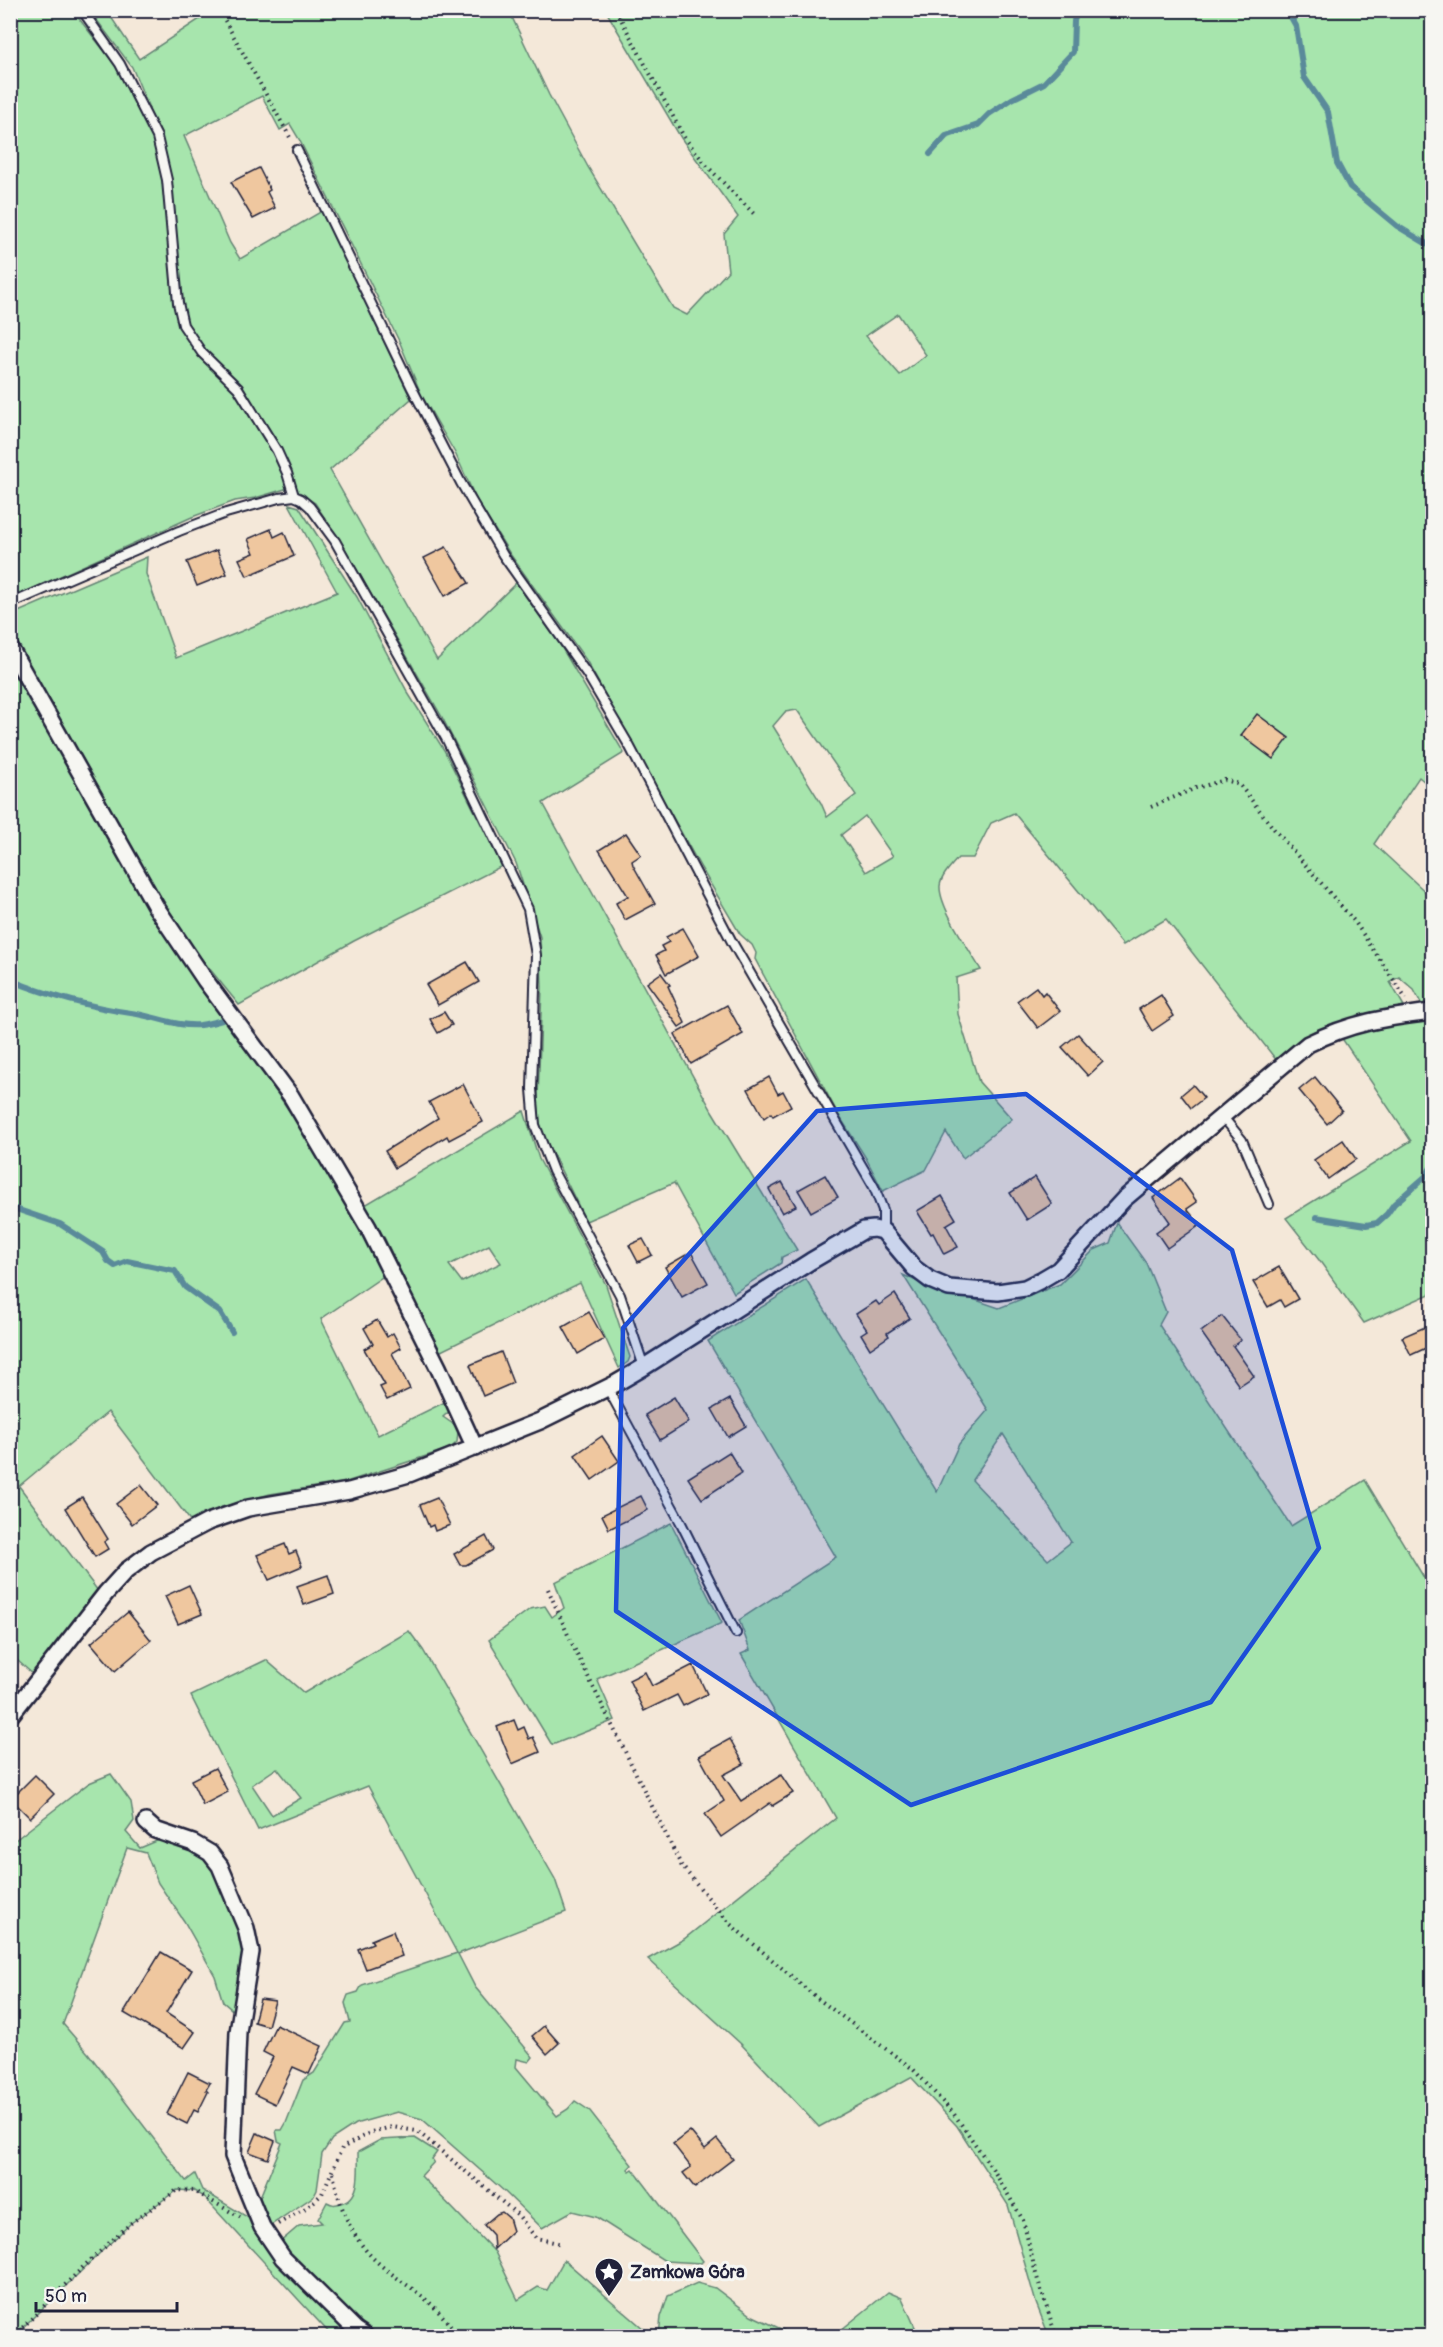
<svg xmlns="http://www.w3.org/2000/svg" width="1443" height="2347" font-family="Pangolin,sans-serif">
	<style>
		.green { fill: #a7e5ad; stroke: #648474; stroke-width: 1.5; fill-rule: evenodd }
		.lines { fill: none; stroke-linecap: round; stroke-linejoin: round }
		.stream { stroke: #5a8a9a; stroke-width: 6 }
		.building { fill: #efc79f; stroke: #22223b; stroke-width: 1.5 }
		.service-casing { stroke: #22223b; stroke-width: 12 }
		.minor-casing { stroke: #22223b; stroke-width: 20 }
		.path { stroke: #22223b; stroke-width: 4; stroke-dasharray: 1.5 4.5; stroke-linecap: butt }
		.service { stroke: #f6f6f2; stroke-width: 8 }
		.minor { stroke: #f6f6f2; stroke-width: 15 }
		.marked { fill: #1d4ed8; fill-opacity: 0.2; stroke: #1d4ed8; stroke-width: 4.5; stroke-linejoin: round }
		.labels { text-anchor: middle; dominant-baseline: central; stroke-width: 6; stroke-linejoin: round; paint-order: stroke }
		.poi-label { font-size: 18px; font-weight: bold; fill: #22223b; stroke: #f6f6f2; text-anchor: start }
	</style>
	<rect width="100%" height="100%" fill="#f4e8d9"/>
	<filter id="ink" filterUnits="userSpaceOnUse"><feTurbulence type="fractalNoise" baseFrequency=".0167" numOctaves="2"/><feDisplacementMap in="SourceGraphic" scale="12" xChannelSelector="R" yChannelSelector="G"/><feConvolveMatrix kernelMatrix="1 2 1 2 8 2 1 2 1" color-interpolation-filters="sRGB"/></filter>
	<g filter="url(#ink)">
		<!-- green -->
		<g class="green">
			<path d="M11,11H73L120,71L136,104L149,108L132,67L90,11H107L139,59L212,11H509L549,95L588,167L673,308L687,315L728,271L724,234L738,217L681,138L606,11H1432V788L1419,777L1374,844L1432,898V1005H1422L1414,990L1399,977L1390,982L1404,1006C1355,1019 1317,1027 1277,1061L1166,919L1123,945L1014,813L991,823L973,858H958C951,866 941,876 940,886C939,907 970,951 981,970L956,978L958,1014L979,1082L1012,1119L963,1158L946,1132L926,1170L883,1191L866,1158L838,1114L755,959L756,953L752,945L740,934L701,868L586,660L510,554L477,501L455,453L421,394L400,343L299,139L290,124L280,130L262,96L184,136L230,243L240,259L322,211L411,399L330,470L437,660L516,583L559,643L624,753L543,803L712,1111L797,1250L782,1257L781,1263L734,1293L674,1183L586,1221L540,1128L538,1097L542,987L540,937L516,863L442,717L345,549L315,503L298,492L285,489L255,498L235,501L192,517L25,592L11,596ZM898,314L926,355L900,375L866,336ZM797,710L856,795L827,817L821,803L773,726L785,712ZM865,816L893,856L866,872L841,835Z"/>
			<polygon points="289,504 299,507 357,597 408,693 444,750 502,866 354,941 239,1005 192,947 153,884 11,632 11,615 147,557 146,574 176,658 337,592"/>
			<polygon points="10,663 149,907 290,1112 359,1226 385,1275 321,1319 378,1435 449,1400 453,1408 443,1417 456,1426 458,1431 457,1442 451,1448 346,1482 270,1494 222,1507 192,1523 108,1412 19,1486 98,1591 35,1676 10,1654"/>
			<polygon points="1432,1021 1432,1293 1364,1323 1319,1260 1286,1218 1411,1141 1341,1037 1384,1026"/>
			<path d="M524,1111L539,1159L606,1285L630,1357L628,1362L619,1368L580,1283L439,1352L385,1239L365,1205ZM489,1245L501,1263L462,1282L449,1265Z"/>
			<path d="M1117,1223L1146,1263L1166,1312L1159,1325L1291,1526L1365,1480L1429,1586L1432,1585V2336H1049L1036,2303L1008,2205L957,2126L911,2077L819,2127L741,2044L648,1959L684,1939L836,1818L741,1654L750,1650L739,1620L836,1557L708,1341L806,1279L937,1492L959,1444L988,1410L903,1275L953,1297L970,1298L999,1308L1060,1284L1094,1250L1110,1243ZM1003,1434L1071,1542L1048,1560L972,1480Z"/>
			<polygon points="671,1523 722,1623 597,1679 615,1720 552,1745 489,1640 530,1609 545,1606 552,1617 564,1608 555,1582"/>
			<path d="M409,1631L423,1650L555,1879L566,1912L458,1954L475,1987L533,2057L529,2062L517,2059L516,2067L557,2116L568,2109L575,2101L590,2111L632,2165L628,2169L630,2171L633,2169L703,2261L701,2263L665,2261L596,2217L572,2211L542,2228L505,2192L422,2119L397,2112L355,2124L332,2139L322,2154L317,2190L314,2196L268,2227L258,2202L282,2143L278,2141L276,2130H282L286,2123L303,2080L314,2073L345,2023L350,2022L345,2003L348,1995L358,1992L362,1985L457,1953L368,1786L258,1830L191,1696L266,1660L304,1693ZM277,1768L301,1798L272,1815L252,1785Z"/>
			<polygon points="111,1774 131,1802 134,1821 126,1832 140,1848 159,1840 205,1856 212,1864 249,1952 236,2013 223,2002 215,1976 184,1921 158,1883 146,1853 127,1848 63,2024 88,2053 186,2181 195,2174 202,2190 254,2221 362,2336 332,2336 203,2196 194,2191 177,2190 131,2223 17,2333 11,2327 10,1844 89,1783"/>
			<path d="M415,2138L437,2152L432,2159L434,2162L421,2176L495,2252L518,2300L538,2287L547,2290L564,2260L652,2336H377L337,2304L279,2243L299,2226L322,2223L318,2219L327,2202C332,2205 335,2205 341,2203C362,2199 358,2169 358,2152L380,2140Z"/>
			<polygon points="697,2283 715,2288 751,2315 796,2336 659,2336 661,2317 668,2296"/>
			<polygon points="888,2292 902,2298 919,2336 855,2336 841,2330"/>
		</g>
		<g class="lines">
			<!-- stream -->
			<g class="stream">
				<polyline points="1287,10 1296,26 1304,77 1328,112 1337,163 1350,187 1397,226 1432,247"/>
				<polyline points="930,154 946,136 978,125 989,114 1012,99 1044,83 1073,52 1074,21 1077,10"/>
				<path d="M10,980C50,996 89,1007 131,1013C154,1016 176,1027 200,1025C207,1024 215,1022 222,1020"/>
				<polyline points="10,1207 60,1224 103,1252 108,1261 115,1266 127,1261 175,1271 185,1287 220,1312 232,1332"/>
				<polyline points="1316,1217 1366,1225 1377,1223 1387,1214 1394,1204 1425,1177 1432,1166"/>
			</g>
		</g>
		<!-- building -->
		<g class="building">
			<polygon points="259,168 270,190 267,192 275,208 253,219 231,182"/>
			<polygon points="271,529 274,537 284,532 294,556 247,576 239,559 254,553 248,539"/>
			<polygon points="446,547 469,583 445,596 424,558"/>
			<polygon points="217,550 227,574 197,586 187,562"/>
			<polygon points="1257,714 1289,738 1273,759 1241,735"/>
			<polygon points="626,833 641,855 632,861 633,865 655,904 625,920 616,903 628,896 599,850"/>
			<polygon points="683,928 699,956 666,974 656,955 664,951 661,946 669,942 666,937"/>
			<polygon points="467,962 479,982 438,1005 426,985"/>
			<polygon points="661,973 670,985 668,986 685,1023 679,1027 647,983"/>
			<polygon points="1036,987 1042,995 1045,992 1060,1011 1038,1028 1017,1001"/>
			<polygon points="1161,995 1174,1016 1152,1031 1139,1009"/>
			<polygon points="727,1005 743,1034 691,1064 675,1034"/>
			<polygon points="444,1012 452,1025 438,1033 430,1019"/>
			<polygon points="1078,1034 1103,1062 1088,1076 1062,1047"/>
			<polygon points="769,1077 778,1094 783,1091 791,1106 773,1116 771,1113 764,1118 748,1089"/>
			<polygon points="1315,1077 1342,1110 1327,1124 1299,1090"/>
			<polygon points="463,1084 483,1122 449,1140 447,1136 395,1168 385,1151 438,1118 429,1102"/>
			<polygon points="1193,1085 1204,1098 1191,1108 1181,1095"/>
			<polygon points="1343,1140 1356,1159 1328,1179 1314,1160"/>
			<polygon points="825,1175 838,1197 811,1212 798,1190"/>
			<polygon points="1035,1177 1052,1204 1027,1220 1010,1193"/>
			<polygon points="1180,1178 1197,1202 1187,1209 1200,1225 1167,1248 1156,1232 1170,1222 1153,1198"/>
			<polygon points="782,1182 796,1206 782,1213 769,1189"/>
			<polygon points="942,1196 956,1219 946,1225 958,1247 944,1254 933,1233 931,1234 917,1211"/>
			<polygon points="643,1239 652,1255 638,1262 629,1245"/>
			<polygon points="691,1252 708,1283 682,1297 665,1267"/>
			<polygon points="1279,1267 1298,1299 1284,1307 1280,1300 1268,1307 1253,1282"/>
			<polygon points="895,1294 910,1318 887,1333 889,1336 870,1349 861,1334 867,1330 856,1314 876,1301 879,1305"/>
			<polygon points="589,1312 604,1339 578,1354 563,1327"/>
			<polygon points="1222,1316 1241,1340 1233,1346 1254,1376 1239,1386 1201,1332"/>
			<polygon points="377,1320 387,1337 393,1333 401,1348 392,1353 410,1389 387,1400 380,1387 385,1385 364,1349 373,1344 364,1328"/>
			<polygon points="1432,1324 1432,1342 1427,1344 1428,1347 1411,1355 1402,1337"/>
			<polygon points="501,1352 513,1383 483,1396 470,1365"/>
			<polygon points="674,1397 689,1422 660,1440 645,1415"/>
			<polygon points="730,1399 746,1426 728,1437 712,1409"/>
			<polygon points="602,1436 619,1461 592,1480 575,1455"/>
			<polygon points="729,1452 742,1473 702,1499 688,1478"/>
			<polygon points="141,1485 157,1505 132,1524 116,1504"/>
			<polygon points="641,1496 648,1510 609,1529 602,1515"/>
			<polygon points="82,1497 108,1539 104,1542 108,1549 95,1557 65,1508"/>
			<polygon points="437,1498 450,1525 435,1531 433,1525 429,1527 420,1505"/>
			<polygon points="486,1536 493,1550 466,1565 460,1565 454,1554"/>
			<polygon points="285,1544 289,1554 296,1551 302,1566 269,1580 257,1555"/>
			<polygon points="328,1575 334,1594 304,1605 297,1586"/>
			<polygon points="189,1585 202,1614 178,1624 165,1596"/>
			<polygon points="128,1612 151,1640 115,1671 91,1643"/>
			<polygon points="693,1665 707,1694 683,1706 677,1695 644,1711 629,1680 645,1672 652,1686"/>
			<polygon points="514,1720 518,1730 524,1727 529,1739 533,1737 540,1752 512,1764 497,1727"/>
			<polygon points="730,1739 744,1764 723,1775 741,1801 781,1775 793,1793 772,1806 770,1803 721,1837 705,1814 724,1801 699,1756"/>
			<polygon points="215,1768 228,1792 203,1805 191,1780"/>
			<polygon points="35,1775 54,1794 30,1818 11,1799"/>
			<polygon points="393,1931 402,1956 366,1969 358,1949 373,1943 371,1940"/>
			<polygon points="161,1952 192,1970 166,2013 195,2032 184,2048 124,2013"/>
			<polygon points="260,1999 275,2001 268,2026 254,2022"/>
			<polygon points="276,2025 322,2046 309,2074 293,2067 275,2104 254,2094 273,2057 263,2052"/>
			<polygon points="544,2026 559,2043 547,2054 532,2036"/>
			<polygon points="188,2072 210,2083 206,2090 208,2092 198,2112 194,2110 187,2124 167,2114"/>
			<polygon points="690,2131 705,2149 717,2139 733,2159 695,2188 683,2173 691,2167 673,2144"/>
			<polygon points="257,2133 275,2141 268,2159 249,2152"/>
			<polygon points="502,2212 509,2218 513,2231 494,2249 493,2235 484,2225 497,2214"/>
		</g>
		<g class="lines">
			<!-- service casing -->
			<g class="service-casing">
				<g id="service">
					<polyline points="82,10 120,64 157,137 167,180 178,303 183,325 202,353 238,388 277,451 287,473 294,496"/>
					<polyline points="297,150 412,388 461,483 503,555 587,674 630,747 732,942 874,1187 883,1210 883,1231"/>
					<polyline points="10,604 179,531 226,513 279,498 294,496 301,499 310,507 335,541 447,740 528,909 536,955 532,1089 535,1125 553,1171 620,1295 644,1367"/>
					<polyline points="1222,1116 1242,1140 1269,1204"/>
					<polyline points="607,1387 680,1521 736,1633"/>
				</g>
			</g>
			<!-- minor casing -->
			<g class="minor-casing">
				<g id="minor">
					<polyline points="10,648 156,907 205,980 291,1096 344,1186 368,1227 438,1367 475,1448"/>
					<path d="M10,1716L106,1593L126,1571L151,1552L208,1522L248,1508L349,1491L409,1474L540,1421L615,1384L644,1367L811,1261L864,1230L874,1229L883,1231L914,1268L930,1280L949,1288L998,1292L1025,1288L1041,1280L1058,1270L1124,1199L1308,1044C1353,1022 1383,1018 1432,1012"/>
					<polyline points="146,1822 155,1830 193,1843 210,1853 220,1866 246,1928 251,1952 238,2032 233,2156 262,2227 283,2258 356,2330 365,2336"/>
				</g>
			</g>
			<!-- path -->
			<g class="path">
				<polyline points="219,10 292,141"/>
				<polyline points="616,10 684,137 707,166 754,214"/>
				<polyline points="1151,807 1196,788 1225,780 1239,784 1274,829 1355,922 1406,999"/>
				<polyline points="548,1589 572,1644 681,1865 730,1924 817,1998 913,2069 954,2114 994,2171 1023,2220 1036,2274 1056,2336"/>
				<path d="M333,2173C340,2210 353,2243 384,2268C415,2292 436,2302 457,2336"/>
				<polyline points="278,2224 309,2206 322,2194 342,2148 371,2132 392,2127 417,2131 518,2215 536,2238 562,2244"/>
				<polyline points="14,2336 82,2268 131,2223 177,2190 194,2191 240,2217"/>
			</g>
			<!-- service -->
			<use href="#service" class="service"/>
			<!-- minor -->
			<use href="#minor" class="minor"/>
		</g>
	</g>
	<!-- marked area -->
	<path class="marked" d="M1026,1094L1232,1250L1319,1548L1211,1702L911,1805L616,1611L623,1328L817,1111Z"/>
	<!-- icons -->
	<defs>
		<g id="sight-pin" transform="scale(1.5)"><path d="M0 17L-7.5 6A9.5 9.5 0 1 1 7.5 6Z" fill="#22223b" stroke="#f6f6f2"/><path d="M0-6L1.8-2.2L6-1.7L2.9 1.2L3.7 5.4L0 3.3L-3.7 5.4L-2.9 1.2L-6-1.7L-1.8-2.2Z" fill="#fff"/></g>
	</defs>
	<g fill-rule="evenodd">
		<use href="#sight-pin" x="609" y="2272"/>
	</g>
	<g class="labels">
		<!-- poi labels -->
		<g class="poi-label">
			<text x="630" y="2272">Zamkowa Góra</text>
		</g>
	</g>
	<!-- margin -->
	<rect width="1443" height="2347" fill="none" stroke="#f6f6f2" stroke-width="36"/>
	<rect x="18" y="18" width="1407" height="2311" fill="none" stroke="#22223b" stroke-width="2" filter="url(#ink)"/>
	<!-- scale -->
	<path d="M36 2302v9h141v-9" fill="none" stroke="#22223b" stroke-width="3"/>
	<text x="45" y="2302" font-size="18" fill="#22223b" stroke="#f6f6f2" stroke-width="4.5" paint-order="stroke">50 m</text>
</svg>
